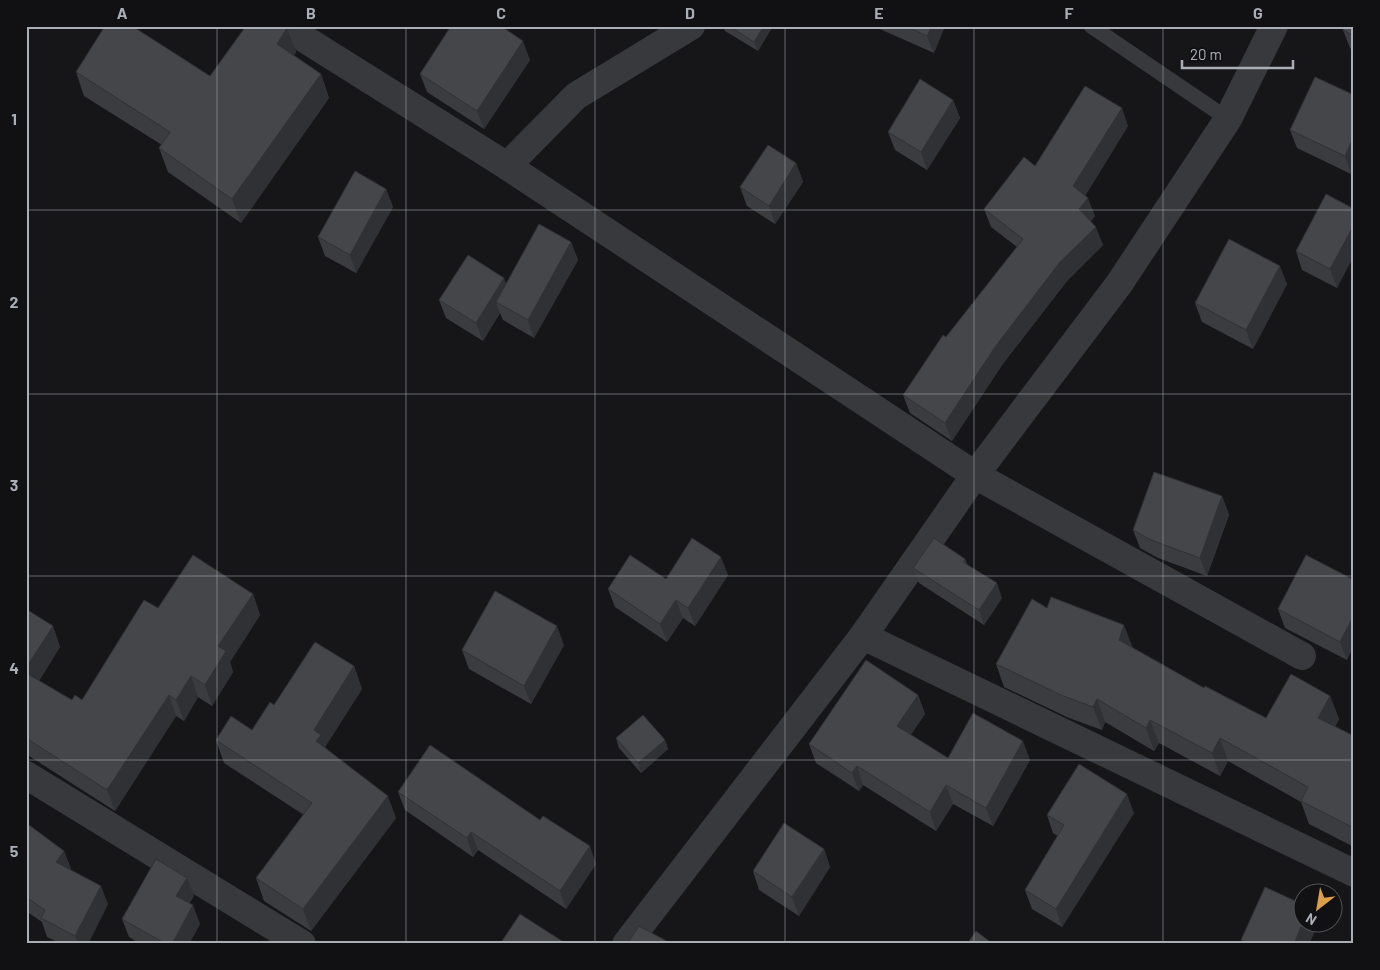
<svg xmlns="http://www.w3.org/2000/svg" width="1380" height="970" font-family="Barlow,sans-serif">
	<style>
		.lines { fill: none; stroke-linecap: round; stroke-linejoin: round }
		.lane { stroke: #37393c; stroke-width: 15 }
		.street { stroke: #37393c; stroke-width: 28 }
		.wall { fill: #3b3c40 }
		.shaded-wall { fill: #303134 }
		.building { fill: #45464a; stroke: #303134 }
		.grid { fill: none; stroke: #aaaeb6; stroke-width: 1; stroke-opacity: 0.55 }
		.neatline { fill: none; stroke: #aaaeb6; stroke-width: 2 }
		.grid-label { font-size: 16px; text-anchor: middle; font-weight: bold; fill: #aaaeb6 }
	</style>
	<rect width="100%" height="100%" fill="#161618"/>
	<g class="lines">
		<!-- lane -->
		<polyline class="lane" points="1091,26 1228,119"/>
		<!-- street -->
		<g class="street">
			<polyline points="284,26 507,166 975,475 1302,656"/>
			<polyline points="507,166 576,96 691,26"/>
			<polyline points="863,636 1354,873"/>
			<polyline points="26,775 302,944"/>
			<polyline points="626,944 863,636 975,475 1119,284 1228,119 1274,26"/>
		</g>
	</g>
	<!-- wall -->
	<g class="wall">
		<polygon points="723,26 773,26 758,51 725,31"/>
		<polygon points="873,26 945,26 934,53"/>
		<polygon points="1354,26 1354,51 1350,48 1343,30"/>
		<polygon points="287,28 296,52 294,55 321,74 329,98 241,223 168,172 159,148 162,145 84,96 76,72 210,76"/>
		<polygon points="530,60 484,129 427,92 420,74"/>
		<polygon points="1354,95 1354,169 1351,174 1297,148 1290,130"/>
		<polygon points="953,100 960,118 927,170 895,150 888,132"/>
		<polygon points="1128,126 1085,196 1095,216 1091,221 1103,245 1067,281 1002,365 952,441 910,413 903,395 946,337 1017,247 991,227 984,209 1035,166"/>
		<polygon points="796,163 803,182 775,224 747,206 740,187"/>
		<polygon points="386,189 393,207 356,273 325,256 318,237"/>
		<polygon points="1354,209 1337,288 1302,270 1296,251"/>
		<polygon points="571,242 578,260 534,338 503,320 500,313 483,341 446,318 439,300 507,283"/>
		<polygon points="1287,284 1253,349 1202,322 1195,303"/>
		<polygon points="1222,496 1229,515 1207,576 1158,558 1140,548 1133,530"/>
		<polygon points="965,559 967,564 1002,598 984,625 919,583 913,568"/>
		<polygon points="728,575 695,626 683,618 667,642 615,607 608,589 666,579"/>
		<polygon points="1354,580 1347,660 1285,628 1278,609"/>
		<polygon points="253,594 260,615 230,662 233,672 212,706 198,697 184,721 176,716 115,811 26,754 26,609 53,626 60,647 39,681 72,700 82,700 158,608"/>
		<polygon points="1047,608 1133,648 1204,688 1266,718 1330,696 1339,719 1335,727 1354,736 1354,847 1309,824 1301,802 1228,761 1220,776 1159,743 1154,751 1105,722 1102,730 1069,718 1004,687 996,664"/>
		<polygon points="564,645 531,704 469,669 462,650"/>
		<polygon points="354,666 362,689 325,747 396,818 311,931 264,901 256,878 304,815 224,763 216,740 252,730 274,705"/>
		<polygon points="918,695 925,714 910,735 948,758 1030,760 993,826 953,804 936,831 863,785 859,791 816,763 809,744"/>
		<polygon points="616,738 665,740 668,749 641,773 619,748"/>
		<polygon points="398,792 596,864 566,909 478,850 473,857 405,810"/>
		<polygon points="1134,813 1062,927 1032,909 1025,890 1058,836 1053,833 1047,815"/>
		<polygon points="26,829 64,851 71,869 70,870 108,904 88,944 61,944 47,937 42,922 26,911"/>
		<polygon points="824,849 830,867 799,916 759,890 753,871"/>
		<polygon points="194,896 189,903 200,924 189,944 140,944 129,937 122,919"/>
		<polygon points="1317,926 1309,944 1243,944 1241,940"/>
	</g>
	<!-- shaded-wall -->
	<g class="shaded-wall">
		<polygon points="764,26 773,26 758,51 754,42"/>
		<polygon points="932,26 945,26 934,53 927,36"/>
		<polygon points="287,28 296,52 286,67 277,44"/>
		<polygon points="523,41 530,60 484,129 477,111"/>
		<polygon points="321,74 329,98 241,223 232,199"/>
		<polygon points="953,100 960,118 927,170 921,152"/>
		<polygon points="1122,108 1128,126 1080,204 1073,186"/>
		<polygon points="1354,136 1354,169 1351,174 1345,156"/>
		<polygon points="796,163 803,182 775,224 769,206"/>
		<polygon points="386,189 393,207 356,273 350,255"/>
		<polygon points="1088,198 1095,216 1086,227 1079,209"/>
		<polygon points="1354,225 1354,256 1337,288 1330,269"/>
		<polygon points="1096,227 1103,245 1067,281 1002,365 952,441 945,423 995,347 1060,262"/>
		<polygon points="571,242 578,260 534,338 528,320"/>
		<polygon points="1280,266 1287,284 1253,349 1246,330"/>
		<polygon points="504,278 511,296 496,302 500,313 483,341 476,323"/>
		<polygon points="1222,496 1229,515 1207,576 1200,558"/>
		<polygon points="721,557 728,575 695,626 688,608"/>
		<polygon points="997,583 1002,598 984,625 979,610"/>
		<polygon points="253,594 260,615 230,662 233,672 212,706 205,685 218,646"/>
		<polygon points="676,600 683,618 667,642 660,624"/>
		<polygon points="1354,615 1354,646 1347,660 1340,642"/>
		<polygon points="1124,625 1133,648 1119,640"/>
		<polygon points="53,626 60,647 32,692 26,677 26,668"/>
		<polygon points="557,626 564,645 531,704 524,686"/>
		<polygon points="354,666 362,689 325,747 329,757 316,741 314,730"/>
		<polygon points="191,676 198,697 184,721 176,700"/>
		<polygon points="169,695 176,716 115,811 107,790"/>
		<polygon points="918,695 925,714 904,745 897,726"/>
		<polygon points="1330,696 1339,719 1326,741 1318,718"/>
		<polygon points="1097,699 1105,722 1102,730 1093,707"/>
		<polygon points="1150,720 1159,743 1154,751 1146,728"/>
		<polygon points="1220,738 1228,761 1220,776 1212,753"/>
		<polygon points="665,740 668,749 641,773 638,763"/>
		<polygon points="1023,741 1030,760 993,826 986,808"/>
		<polygon points="857,766 863,785 859,791 852,773"/>
		<polygon points="946,785 953,804 936,831 930,812"/>
		<polygon points="1127,794 1134,813 1062,927 1056,909"/>
		<polygon points="388,796 396,818 311,931 303,909"/>
		<polygon points="471,832 478,850 473,857 467,838"/>
		<polygon points="590,846 596,864 566,909 560,891"/>
		<polygon points="824,849 830,867 799,916 792,897"/>
		<polygon points="64,851 71,869 63,881 56,862"/>
		<polygon points="187,878 194,896 183,914 176,896"/>
		<polygon points="101,886 108,904 88,944 78,944 75,936"/>
		<polygon points="193,905 200,924 189,944 172,944"/>
		<polygon points="1303,922 1315,922 1317,926 1309,944 1294,944"/>
	</g>
	<!-- building -->
	<g class="building">
		<polygon points="105,26 132,26 210,76 246,26 284,26 287,28 277,44 321,74 232,199 159,148 170,132 76,72"/>
		<polygon points="451,26 501,26 523,41 477,111 420,74"/>
		<polygon points="729,26 764,26 754,42"/>
		<polygon points="905,26 932,26 927,36"/>
		<polygon points="1345,26 1354,26 1354,36 1343,30"/>
		<polygon points="1315,77 1354,95 1354,136 1345,156 1290,130"/>
		<polygon points="920,79 953,100 921,152 888,132"/>
		<polygon points="1085,86 1122,108 1073,186 1088,198 1079,209 1096,227 1060,262 995,347 945,423 903,395 943,335 946,337 1023,239 984,209 1024,157 1035,166"/>
		<polygon points="768,145 796,163 769,206 740,187"/>
		<polygon points="355,171 386,189 350,255 318,237"/>
		<polygon points="1326,194 1354,209 1354,225 1330,269 1296,251"/>
		<polygon points="539,224 571,242 528,320 496,302"/>
		<polygon points="1229,239 1280,266 1246,330 1195,303"/>
		<polygon points="468,255 504,278 476,323 439,300"/>
		<polygon points="1154,472 1222,496 1200,558 1151,540 1133,530"/>
		<polygon points="692,538 721,557 688,608 676,600 660,624 608,589 630,555 666,579"/>
		<polygon points="934,538 965,559 963,562 997,583 979,610 913,568"/>
		<polygon points="193,555 253,594 218,646 226,651 205,685 191,676 176,700 169,695 107,790 26,738 26,673 72,700 75,695 82,700 144,600 158,608"/>
		<polygon points="1306,555 1354,580 1354,615 1340,642 1278,609"/>
		<polygon points="495,591 557,626 524,686 462,650"/>
		<polygon points="1051,597 1124,625 1119,640 1204,688 1205,686 1266,718 1291,674 1330,696 1318,718 1354,736 1354,828 1301,801 1308,787 1220,738 1212,753 1150,720 1146,728 1097,699 1093,707 1061,695 996,664 1032,599 1047,608"/>
		<polygon points="26,609 53,626 26,668"/>
		<polygon points="315,642 354,666 314,730 321,735 316,741 388,796 303,909 256,878 312,803 216,740 231,716 252,730 270,702 274,705"/>
		<polygon points="866,660 918,695 897,726 948,758 973,713 1023,741 986,808 946,785 930,812 857,766 852,773 809,744"/>
		<polygon points="643,715 665,740 638,763 616,738"/>
		<polygon points="430,745 540,820 543,816 590,846 560,891 471,832 467,838 398,792"/>
		<polygon points="1079,764 1127,794 1056,909 1025,890 1064,825 1047,815"/>
		<polygon points="784,823 824,849 792,897 753,871"/>
		<polygon points="29,825 64,851 56,862 101,886 75,936 41,918 45,910 26,897 26,829"/>
		<polygon points="156,859 187,878 176,896 193,905 172,944 166,944 122,919"/>
		<polygon points="1265,887 1302,904 1302,922 1303,922 1294,944 1249,944 1241,940"/>
		<polygon points="520,914 562,941 560,944 500,944"/>
		<polygon points="639,926 672,944 627,944"/>
		<polygon points="976,931 993,944 967,944"/>
	</g>
	<!-- grid -->
	<path class="grid" d="M217,26V944M406,26V944M595,26V944M785,26V944M974,26V944M1163,26V944M26,210H1354M26,394H1354M26,576H1354M26,760H1354"/>
	<!-- border -->
	<rect width="1380" height="970" fill="none" stroke="#111113" stroke-width="55"/>
	<!-- north arrow -->
	<g transform="translate(1318 908) rotate(211)"><circle r="24" fill="#111113" stroke="#4e5054"/>
	<path d="M0-4L9 19L0 12L-9 19Z" fill="#dc9f49"/>
	<text y="-8" font-size="14" font-weight="bold" text-anchor="middle" fill="#aaaeb6">N</text>
	</g>
	<!-- scale -->
	<path d="M1182 60v8h111v-8" fill="none" stroke="#aaaeb6" stroke-width="2.5"/>
	<text x="1190" y="60" font-size="15" fill="#aaaeb6" stroke="#111113" stroke-width="4" paint-order="stroke">20 m</text>
	<rect x="28" y="28" width="1324" height="914" class="neatline"/>
	<g class="grid-label">
		<text x="122" y="19">A</text>
		<text x="311" y="19">B</text>
		<text x="501" y="19">C</text>
		<text x="690" y="19">D</text>
		<text x="879" y="19">E</text>
		<text x="1069" y="19">F</text>
		<text x="1258" y="19">G</text>
		<text x="14" y="125">1</text>
		<text x="14" y="308">2</text>
		<text x="14" y="491">3</text>
		<text x="14" y="674">4</text>
		<text x="14" y="857">5</text>
	</g>
</svg>
